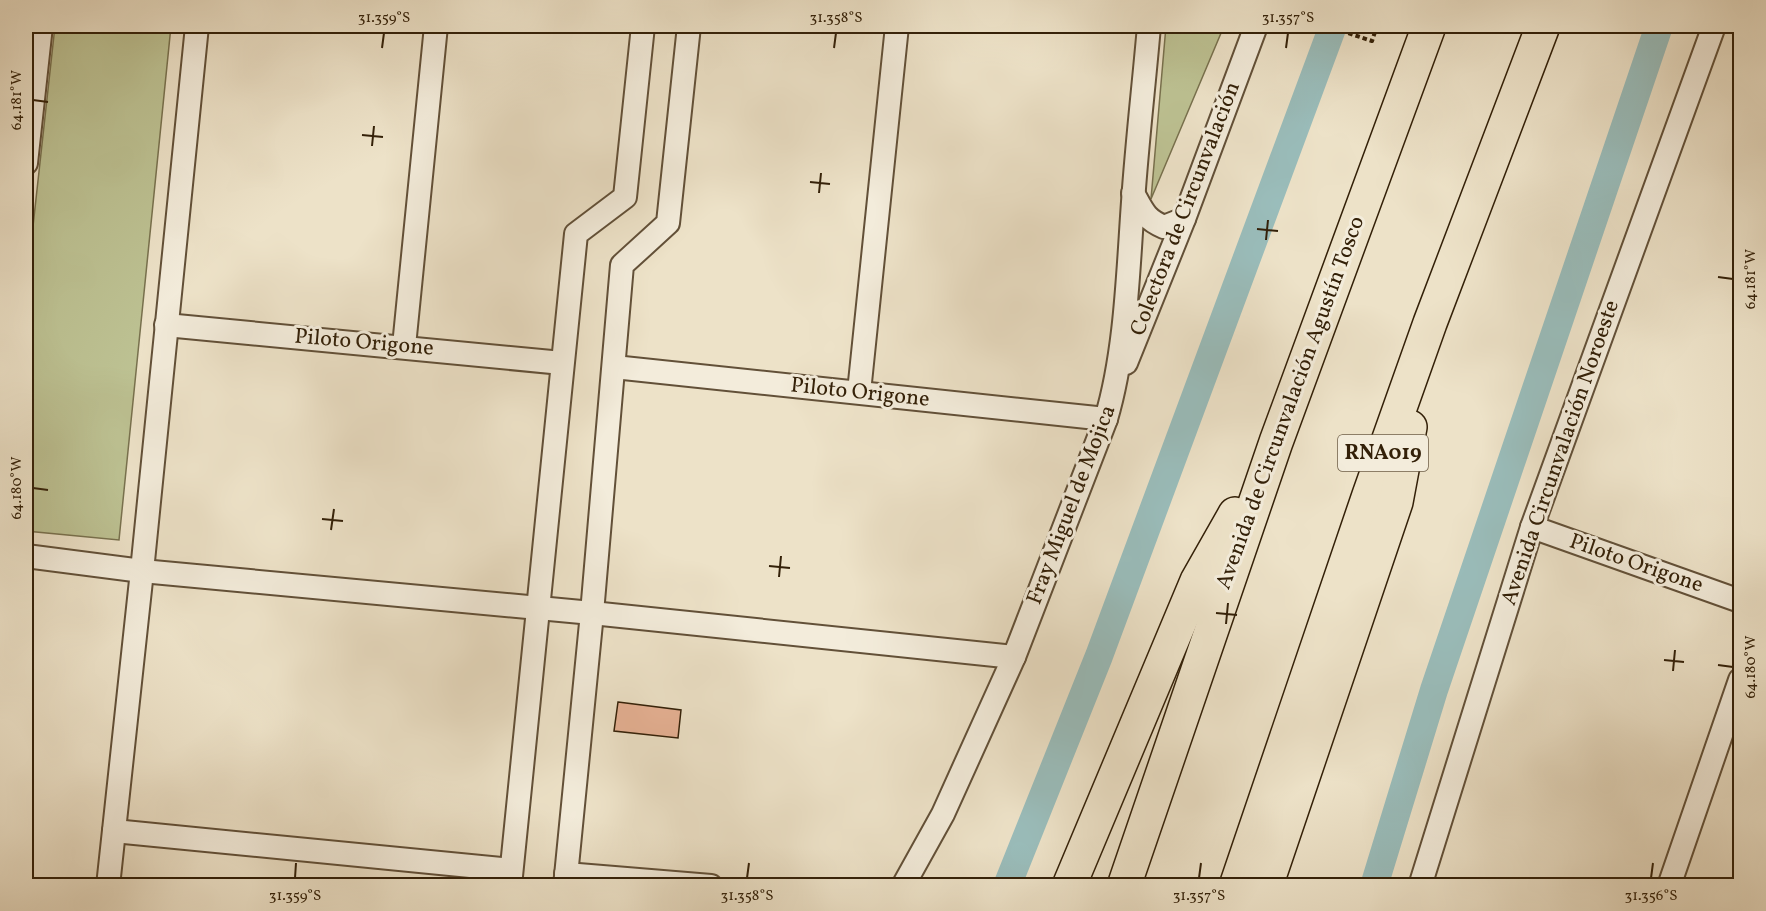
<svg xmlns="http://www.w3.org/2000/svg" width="1766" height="911" font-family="Vollkorn,serif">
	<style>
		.green { fill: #bdc293; stroke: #78714e; stroke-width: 1.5 }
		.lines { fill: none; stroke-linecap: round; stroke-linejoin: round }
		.canal { stroke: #9abdbb; stroke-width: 28 }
		.building { fill: #e7b295; stroke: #332008; stroke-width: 1.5 }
		.minor-casing { stroke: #625038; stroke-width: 26 }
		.motorway-casing { stroke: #332008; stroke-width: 36 }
		.path { stroke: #332008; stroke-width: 4; stroke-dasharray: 4.5 3; stroke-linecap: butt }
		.minor { stroke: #f3ecdb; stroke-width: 22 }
		.motorway { stroke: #ede2c8; stroke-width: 33 }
		.ticks { fill: none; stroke: #332008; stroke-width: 2 }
		.labels { text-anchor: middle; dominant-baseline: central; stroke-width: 6; stroke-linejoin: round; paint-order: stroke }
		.shield { fill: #f3ecdb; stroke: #6d5d47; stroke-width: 1.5 }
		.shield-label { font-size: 21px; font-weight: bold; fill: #332008 }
		.street-label { font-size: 22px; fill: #332008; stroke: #f3ecdb }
		.neatline { fill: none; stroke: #332008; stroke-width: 2 }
		.ticks-label { font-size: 15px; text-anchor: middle; fill: #332008 }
	</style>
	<rect width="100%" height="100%" fill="#ede2c8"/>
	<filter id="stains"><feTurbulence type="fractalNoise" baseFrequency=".00333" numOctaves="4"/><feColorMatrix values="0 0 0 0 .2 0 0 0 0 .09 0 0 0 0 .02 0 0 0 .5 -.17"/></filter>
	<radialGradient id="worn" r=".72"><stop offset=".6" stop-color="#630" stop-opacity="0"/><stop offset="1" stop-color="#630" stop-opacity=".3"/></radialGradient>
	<!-- green -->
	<g class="green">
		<polygon points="55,26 171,26 119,540 26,531 26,290"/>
		<polygon points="1166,26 1224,26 1151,199"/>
	</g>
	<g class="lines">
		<!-- canal -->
		<g class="canal">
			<polyline points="1007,886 1099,656 1333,26"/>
			<polyline points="1374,886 1434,690 1659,26"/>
		</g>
	</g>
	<!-- building -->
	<g class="building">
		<polygon points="618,702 681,710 678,738 614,731"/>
		<polygon points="1740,856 1740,879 1733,876"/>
	</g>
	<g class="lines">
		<!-- minor casing -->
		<g class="minor-casing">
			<g id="minor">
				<polyline points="26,163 41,26"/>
				<path d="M1133,193C1143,211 1145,219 1164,227L1184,219"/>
				<polyline points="166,325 562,363"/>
				<polyline points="404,346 436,26"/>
				<polyline points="1126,363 1184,219 1256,26"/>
				<polyline points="614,367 1106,419"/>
				<polyline points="859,392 897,26"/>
				<polyline points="1532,527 1740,601"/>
				<polyline points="26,556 142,571 592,613 1014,657"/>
				<polyline points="114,831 511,870"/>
				<polyline points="566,874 711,886"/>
				<polyline points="108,886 142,571 197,26"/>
				<polyline points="510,886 576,234 625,197 643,26"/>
				<polyline points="565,886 592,613 622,265 668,223 689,26"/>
				<path d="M903,886L943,814L1014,657L1106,419C1126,352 1128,272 1133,202C1137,143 1144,84 1149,26"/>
				<polyline points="1420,886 1532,527 1714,26"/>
				<polyline points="1669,886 1740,680"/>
			</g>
		</g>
		<!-- motorway casing -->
		<g class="motorway-casing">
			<g id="motorway">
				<polyline points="1069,886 1197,581 1235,514"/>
				<polyline points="1124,886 1276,442 1429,26"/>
				<polyline points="1236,886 1369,495 1430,323 1543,26"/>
				<polyline points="1266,886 1396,502 1410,427"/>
			</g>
		</g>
		<!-- path -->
		<g class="path">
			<polyline points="1327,26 1372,41 1377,26"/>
			<polyline points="1581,26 1586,28 1587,26"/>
		</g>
		<!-- minor -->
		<use href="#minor" class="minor"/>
		<!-- motorway -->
		<use href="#motorway" class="motorway"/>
	</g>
	<!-- ticks -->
	<path class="ticks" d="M382,48L384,33M834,48L836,33M1286,48L1288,33M33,100L48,102M362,135L383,137M372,146L374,126M810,182L830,184M819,193L821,173M1257,229L1278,231M1266,240L1268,220M1718,277L1733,279M33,488L48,490M322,519L343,521M331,530L334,509M769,566L790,568M779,577L781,556M1216,613L1237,615M1226,624L1228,603M1664,660L1684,662M1718,665L1733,667M1673,671L1675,650M295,878L296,863M747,878L749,863M1199,878L1201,863M1651,878L1653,863"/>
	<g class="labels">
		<!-- shield labels -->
		<rect class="shield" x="1338" y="435" width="90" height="36" rx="4.5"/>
		<g class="shield-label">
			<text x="1383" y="453">RNA019</text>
		</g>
		<!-- street labels -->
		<g class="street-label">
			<text transform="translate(1186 209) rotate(-69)">Colectora de Circunvalación</text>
			<text transform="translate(364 343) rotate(5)">Piloto Origone</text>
			<text transform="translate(860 393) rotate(6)">Piloto Origone</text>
			<text transform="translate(1291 403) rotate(-70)">Avenida de Circunvalación Agustín Tosco</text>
			<text transform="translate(1561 453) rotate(-71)">Avenida Circunvalación Noroeste</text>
			<text transform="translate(1072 505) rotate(-69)">Fray Miguel de Mojica</text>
			<text transform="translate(1636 564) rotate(19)">Piloto Origone</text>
		</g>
	</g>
	<!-- margin -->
	<rect width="1766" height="911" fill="none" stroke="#ede2c8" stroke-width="66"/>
	<rect x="33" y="33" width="1700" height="845" class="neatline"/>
	<g class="ticks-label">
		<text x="384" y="22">31.359°S</text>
		<text x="836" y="22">31.358°S</text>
		<text x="1288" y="22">31.357°S</text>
		<text transform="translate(16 100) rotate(-90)" y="5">64.181°W</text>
		<text transform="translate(1750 279) rotate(-90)" y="5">64.181°W</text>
		<text transform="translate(16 488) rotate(-90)" y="5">64.180°W</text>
		<text transform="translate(1750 667) rotate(-90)" y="5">64.180°W</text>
		<text x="295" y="900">31.359°S</text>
		<text x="747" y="900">31.358°S</text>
		<text x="1199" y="900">31.357°S</text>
		<text x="1651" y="900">31.356°S</text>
	</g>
	<rect width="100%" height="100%" filter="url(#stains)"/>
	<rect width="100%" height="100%" fill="url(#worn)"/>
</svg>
